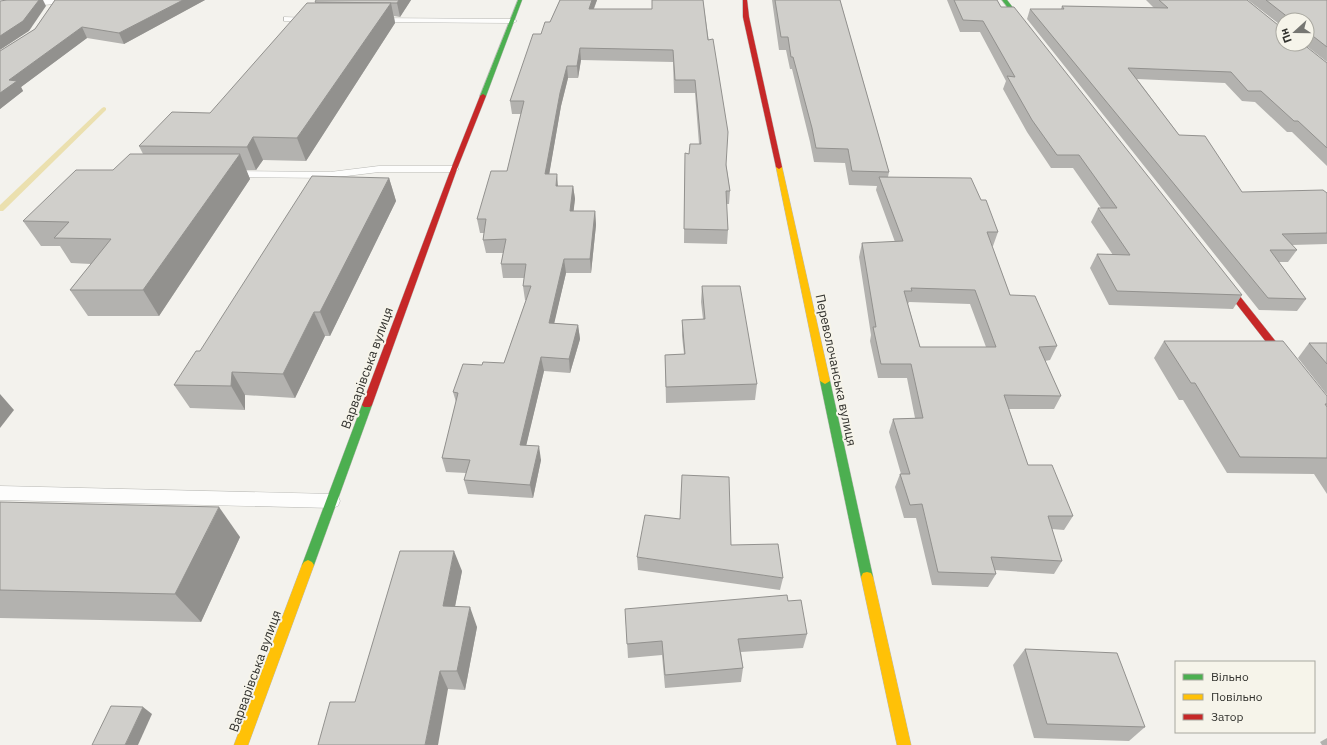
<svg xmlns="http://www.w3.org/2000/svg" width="1327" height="745" font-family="'IBM Plex Sans',sans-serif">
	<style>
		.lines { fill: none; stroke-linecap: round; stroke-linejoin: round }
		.stream { fill: #ebe0af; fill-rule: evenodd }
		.lane-casing { stroke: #b9b9b5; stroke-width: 1 }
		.street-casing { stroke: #b9b9b5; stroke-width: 1 }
		.fast-casing { stroke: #b9b9b5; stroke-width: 1 }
		.slow-casing { stroke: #b9b9b5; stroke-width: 1 }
		.jam-casing { stroke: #b9b9b5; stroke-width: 1 }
		.lane { fill: #fdfdfc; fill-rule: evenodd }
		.street { fill: #fdfdfc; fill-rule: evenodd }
		.fast { fill: #4caf50; fill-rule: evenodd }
		.slow { fill: #ffc107; fill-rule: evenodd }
		.jam { fill: #c62828; fill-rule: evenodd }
		.wall { fill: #b3b2af; fill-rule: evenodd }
		.shaded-wall { fill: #92918e }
		.building { fill: #d0cfcb; stroke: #92918e; fill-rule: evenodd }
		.labels { text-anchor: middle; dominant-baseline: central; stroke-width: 4; stroke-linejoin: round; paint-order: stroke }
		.street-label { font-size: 13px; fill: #33332f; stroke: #f6f4ea }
	</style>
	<rect width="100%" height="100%" fill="#f3f2ed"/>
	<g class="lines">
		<!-- stream -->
		<polygon class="stream" points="104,107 106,108 106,110 3,211 0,211 0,205 102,108"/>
		<!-- lane casing -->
		<g class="lane-casing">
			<g id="lane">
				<polygon points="284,17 310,18 314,20 310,22 287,21 284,21"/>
				<polygon points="372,18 513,19 517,21 513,23 375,22 372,22"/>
				<polygon points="379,166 454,166 459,169 454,172 379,172 330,178 230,177 225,174 230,171 330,172"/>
				<polygon points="0,486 332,494 338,496 340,501 338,506 332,508 0,500"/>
			</g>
		</g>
		<!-- street casing -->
		<g class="street-casing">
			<polygon id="street" points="0,0 63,0 61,3 57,4 0,8"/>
		</g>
		<!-- fast casing -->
		<g class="fast-casing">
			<g id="fast">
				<polygon points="518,0 522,0 486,96 481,97 480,96"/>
				<polygon points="1002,0 1007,0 1030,30 1030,32 1026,32"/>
				<polygon points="825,378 830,381 873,577 871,581 867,582 863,581 861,577 820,381"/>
				<polygon points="367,402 370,403 372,405 314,565 312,568 308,570 304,568 302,565 362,405 364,403"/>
			</g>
		</g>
		<!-- slow casing -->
		<g class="slow-casing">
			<g id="slow">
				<polygon points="779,165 782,167 830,381 825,384 820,381 776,167"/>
				<polygon points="308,560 312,562 314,565 248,745 234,745 302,565 304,562"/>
				<polygon points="867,572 871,573 873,577 911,745 897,745 861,577 863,573"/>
			</g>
		</g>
		<!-- jam casing -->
		<g class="jam-casing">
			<g id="jam">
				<polygon points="743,0 747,0 749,17 782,167 779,169 776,167 743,17"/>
				<polygon points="483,94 486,96 457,169 372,405 370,407 364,407 362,405 451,169 480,96"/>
				<polygon points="1220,274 1223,275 1327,406 1327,417 1324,416 1217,279 1216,277 1217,275"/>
			</g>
		</g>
		<!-- lane -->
		<use href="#lane" class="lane"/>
		<!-- street -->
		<use href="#street" class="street"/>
		<!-- fast -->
		<use href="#fast" class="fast"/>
		<!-- slow -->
		<use href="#slow" class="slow"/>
		<!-- jam -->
		<use href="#jam" class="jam"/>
	</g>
	<!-- wall -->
	<g class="wall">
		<polygon points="55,0 205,0 124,44 87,38 21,87 23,91 0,109 0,51 35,29"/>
		<polygon points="411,0 400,17 394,16 395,23 306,161 263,160 256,170 246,170 250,179 159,316 88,316 70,290 91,264 71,263 60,246 41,246 23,221 143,154 139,146 210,113 315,3 315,2"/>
		<polygon points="560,0 597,0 594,9 652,9 703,0 730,191 729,204 726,204 728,230 727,244 684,243 685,153 689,154 699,144 695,93 674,93 673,62 581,60 578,78 568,78 561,106 549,174 558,186 573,186 575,199 573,211 595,211 596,225 591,273 566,273 554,323 578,325 580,339 570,373 544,371 526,445 541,460 533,498 468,494 464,480 466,473 446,472 442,458 456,402 453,392 482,365 504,363 526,300 525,300 523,286 524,278 503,278 501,264 503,253 486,253 483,240 484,233 480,233 477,219 507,171 521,114 512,114 510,101 541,34 550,22"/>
		<path d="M772,0H840L889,172L888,177L981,200L998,232L993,246H992L1010,295L1057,346L1050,360L1045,361L1061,396L1054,409H1009L1028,465L1073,516L1064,530L1052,529L1062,561L1054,574L995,570L996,574L988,587L932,585L916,518H904L895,487L900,474H901L889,432L893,419L915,418L907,378H878L870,341L871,335L859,257L862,243L895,242L876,190L877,186L849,185L845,163L814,162L810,142L792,69H790L786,50H779ZM909,302L970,304L986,347H920L908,304Z"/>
		<polygon points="947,0 997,0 1001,7 1242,295 1233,309 1109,305 1090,268 1097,254 1113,255 1091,222 1098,208 1101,208 1073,168 1051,168 1027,132 1003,89 1006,81 980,32 960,32"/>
		<polygon points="1146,0 1247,0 1283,29 1327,63 1327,166 1292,132 1287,132 1255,102 1242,101 1225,83 1137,79 1179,135 1242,192 1327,193 1327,244 1292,245 1297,250 1288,262 1279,262 1306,299 1297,311 1259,310 1027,19 1030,9 1061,9 1062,6 1154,8"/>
		<polygon points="1248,0 1327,0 1327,62 1304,44 1307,44 1307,20 1283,20 1283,27"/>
		<polygon points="389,178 396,201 330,336 325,336 295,398 245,395 245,410 190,408 174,385 200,351"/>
		<polygon points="702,286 757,384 755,400 666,403 665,355 684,354 682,336 682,320 703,319 701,302"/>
		<polygon points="1164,341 1327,396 1327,494 1314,474 1227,473 1183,400 1179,400 1154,358"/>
		<polygon points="1309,343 1327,343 1327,395 1298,358"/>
		<polygon points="0,502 240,537 201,622 0,618"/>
		<polygon points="637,557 783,578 780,590 638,570"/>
		<polygon points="462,571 455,607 477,627 465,690 448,689 355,702"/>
		<polygon points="788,601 807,634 803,648 741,652 743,668 741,682 665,688 662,655 628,658 625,609"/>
		<polygon points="1025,649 1145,727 1129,741 1034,738 1013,665"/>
		<polygon points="1327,738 1327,745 1322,745 1320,742"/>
	</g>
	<!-- shaded-wall -->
	<g class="shaded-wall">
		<polygon points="39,0 43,0 46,6 29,31 0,50 0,36"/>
		<polygon points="183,0 205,0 124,44 119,33"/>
		<polygon points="399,0 411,0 400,17 397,3"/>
		<polygon points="592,0 597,0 589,20 589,9"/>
		<polygon points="391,3 395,23 306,161 297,138"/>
		<polygon points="82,27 87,38 21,87 23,91 0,109 0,93 9,80"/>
		<polygon points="580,48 581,60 578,78 577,66"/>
		<polygon points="567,66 568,78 561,106 547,187 545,174 560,93"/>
		<polygon points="253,137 263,160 256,170 247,147"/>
		<polygon points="240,154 250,179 159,316 143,290"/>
		<polygon points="557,174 558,187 556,186"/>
		<polygon points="389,178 396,201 330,336 320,312"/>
		<polygon points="573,186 575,199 572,225 570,211"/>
		<polygon points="595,211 596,225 591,273 590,259"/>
		<polygon points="564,259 566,273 551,337 549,323"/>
		<polygon points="314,312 325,336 295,398 283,374"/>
		<polygon points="578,325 580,339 570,373 569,359"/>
		<polygon points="541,357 544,371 523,459 520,445"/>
		<polygon points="232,372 245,395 245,410 231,386"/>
		<polygon points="0,394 14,410 0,428"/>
		<polygon points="539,446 541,460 533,498 530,485"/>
		<polygon points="219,507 240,537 201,622 175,594"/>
		<polygon points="454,551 462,571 451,626 443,606"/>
		<polygon points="470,607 477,627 465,690 457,671"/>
		<polygon points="440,671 448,689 438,745 425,745"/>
		<polygon points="143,707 152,714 138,745 125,745"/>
	</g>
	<!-- building -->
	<g class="building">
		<polygon points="7,0 39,0 23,21 0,36 0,1"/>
		<polygon points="55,0 183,0 119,33 82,27 9,80 17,81 0,93 0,51 35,29"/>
		<polygon points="316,0 399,0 397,3 315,2"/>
		<polygon points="560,0 592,0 589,9 652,9 652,0 703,0 708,40 713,39 728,132 726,165 730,191 726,191 728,230 684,229 685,153 689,154 690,144 701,144 695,80 675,80 673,50 580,48 577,66 567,66 560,93 545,174 557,174 556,186 573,186 570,211 595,211 590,259 564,259 549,323 578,325 569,359 541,357 520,445 539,446 530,485 464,480 470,460 442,458 458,393 453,392 463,364 482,365 483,362 504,363 531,286 523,286 526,264 501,264 506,239 483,240 486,219 477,219 491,171 507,171 524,101 510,101 533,34 541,34 545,22 550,22"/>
		<polygon points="775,0 840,0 889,172 852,171 848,149 816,148 812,128 793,57 791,57 788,37 781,37"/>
		<polygon points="954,0 997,0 1001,7 1014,7 1242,295 1117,291 1097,254 1130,255 1098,208 1117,208 1079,155 1057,155 1032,120 1007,76 1015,77 983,21 963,20"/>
		<polygon points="1159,0 1247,0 1283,29 1283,44 1303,44 1327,63 1327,148 1298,121 1294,121 1261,91 1248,91 1231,72 1128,68 1179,135 1205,136 1242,192 1323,190 1327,193 1327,233 1282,234 1297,250 1270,250 1306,299 1268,298 1030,9 1064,9 1062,6 1168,8"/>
		<polygon points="1266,0 1327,0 1327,47 1309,33 1307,33 1307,20 1289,20 1289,18"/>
		<polygon points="307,3 391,3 297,138 253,137 247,147 139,146 172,112 210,113"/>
		<polygon points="130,154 240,154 143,290 70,290 111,239 54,238 69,222 23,221 76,170 113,170"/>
		<polygon points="312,176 389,178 320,312 314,312 283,374 232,372 231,386 174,385 196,351 200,351"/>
		<path d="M879,177L971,178L981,200H986L998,232H987L1010,295L1035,296L1057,346L1039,347L1061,396L1004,395L1028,465H1052L1073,516H1048L1062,561L991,557L996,574L938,572L922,504L910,505L900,474H910L893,419L923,418L911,364H881L873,327H876L862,243L903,241ZM911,288L975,290L996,347H920L904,291H912Z"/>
		<polygon points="702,286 740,286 757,384 666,387 665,355 685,354 682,320 705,319"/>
		<polygon points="1164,341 1283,341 1327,396 1327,404 1325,404 1327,407 1327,458 1240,457 1195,383 1191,383"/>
		<polygon points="1309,343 1327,343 1327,364"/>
		<polygon points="682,475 729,477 731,545 778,544 783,578 637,557 645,515 680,519"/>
		<polygon points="0,502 219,507 175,594 0,590"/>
		<polygon points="400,551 454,551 443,606 470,607 457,671 440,671 425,745 318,745 330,702 355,702"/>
		<polygon points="787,595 788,601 801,600 807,634 738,639 743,668 665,675 662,641 627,644 625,609"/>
		<polygon points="1025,649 1117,653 1145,727 1047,724"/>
		<polygon points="111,706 143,707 125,745 92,745"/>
	</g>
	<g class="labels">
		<!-- street labels -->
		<g class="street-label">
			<text transform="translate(367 368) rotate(-70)">Варварівська вулиця</text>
			<text transform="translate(836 370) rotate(78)">Переволочанська вулиця</text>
			<text transform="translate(255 671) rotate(-70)">Варварівська вулиця</text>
		</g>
	</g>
	<!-- legend -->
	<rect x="1175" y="661" width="140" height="72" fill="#f6f4ea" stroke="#a8a79f"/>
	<rect x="1183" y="674" width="20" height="6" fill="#4caf50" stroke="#a8a79f"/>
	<text x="1211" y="681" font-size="12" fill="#33332f">Вільно</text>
	<rect x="1183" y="694" width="20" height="6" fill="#ffc107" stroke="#a8a79f"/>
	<text x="1211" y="701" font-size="12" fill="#33332f">Повільно</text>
	<rect x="1183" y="714" width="20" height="6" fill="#c62828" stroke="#a8a79f"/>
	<text x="1211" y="721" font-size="12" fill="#33332f">Затор</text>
	<!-- north arrow -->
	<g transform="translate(1295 32) rotate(249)"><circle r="19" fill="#f6f4ea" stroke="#a8a79f"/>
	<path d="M0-3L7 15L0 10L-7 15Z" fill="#767672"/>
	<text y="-6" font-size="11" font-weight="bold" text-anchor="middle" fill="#33332f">Пн</text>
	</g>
</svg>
